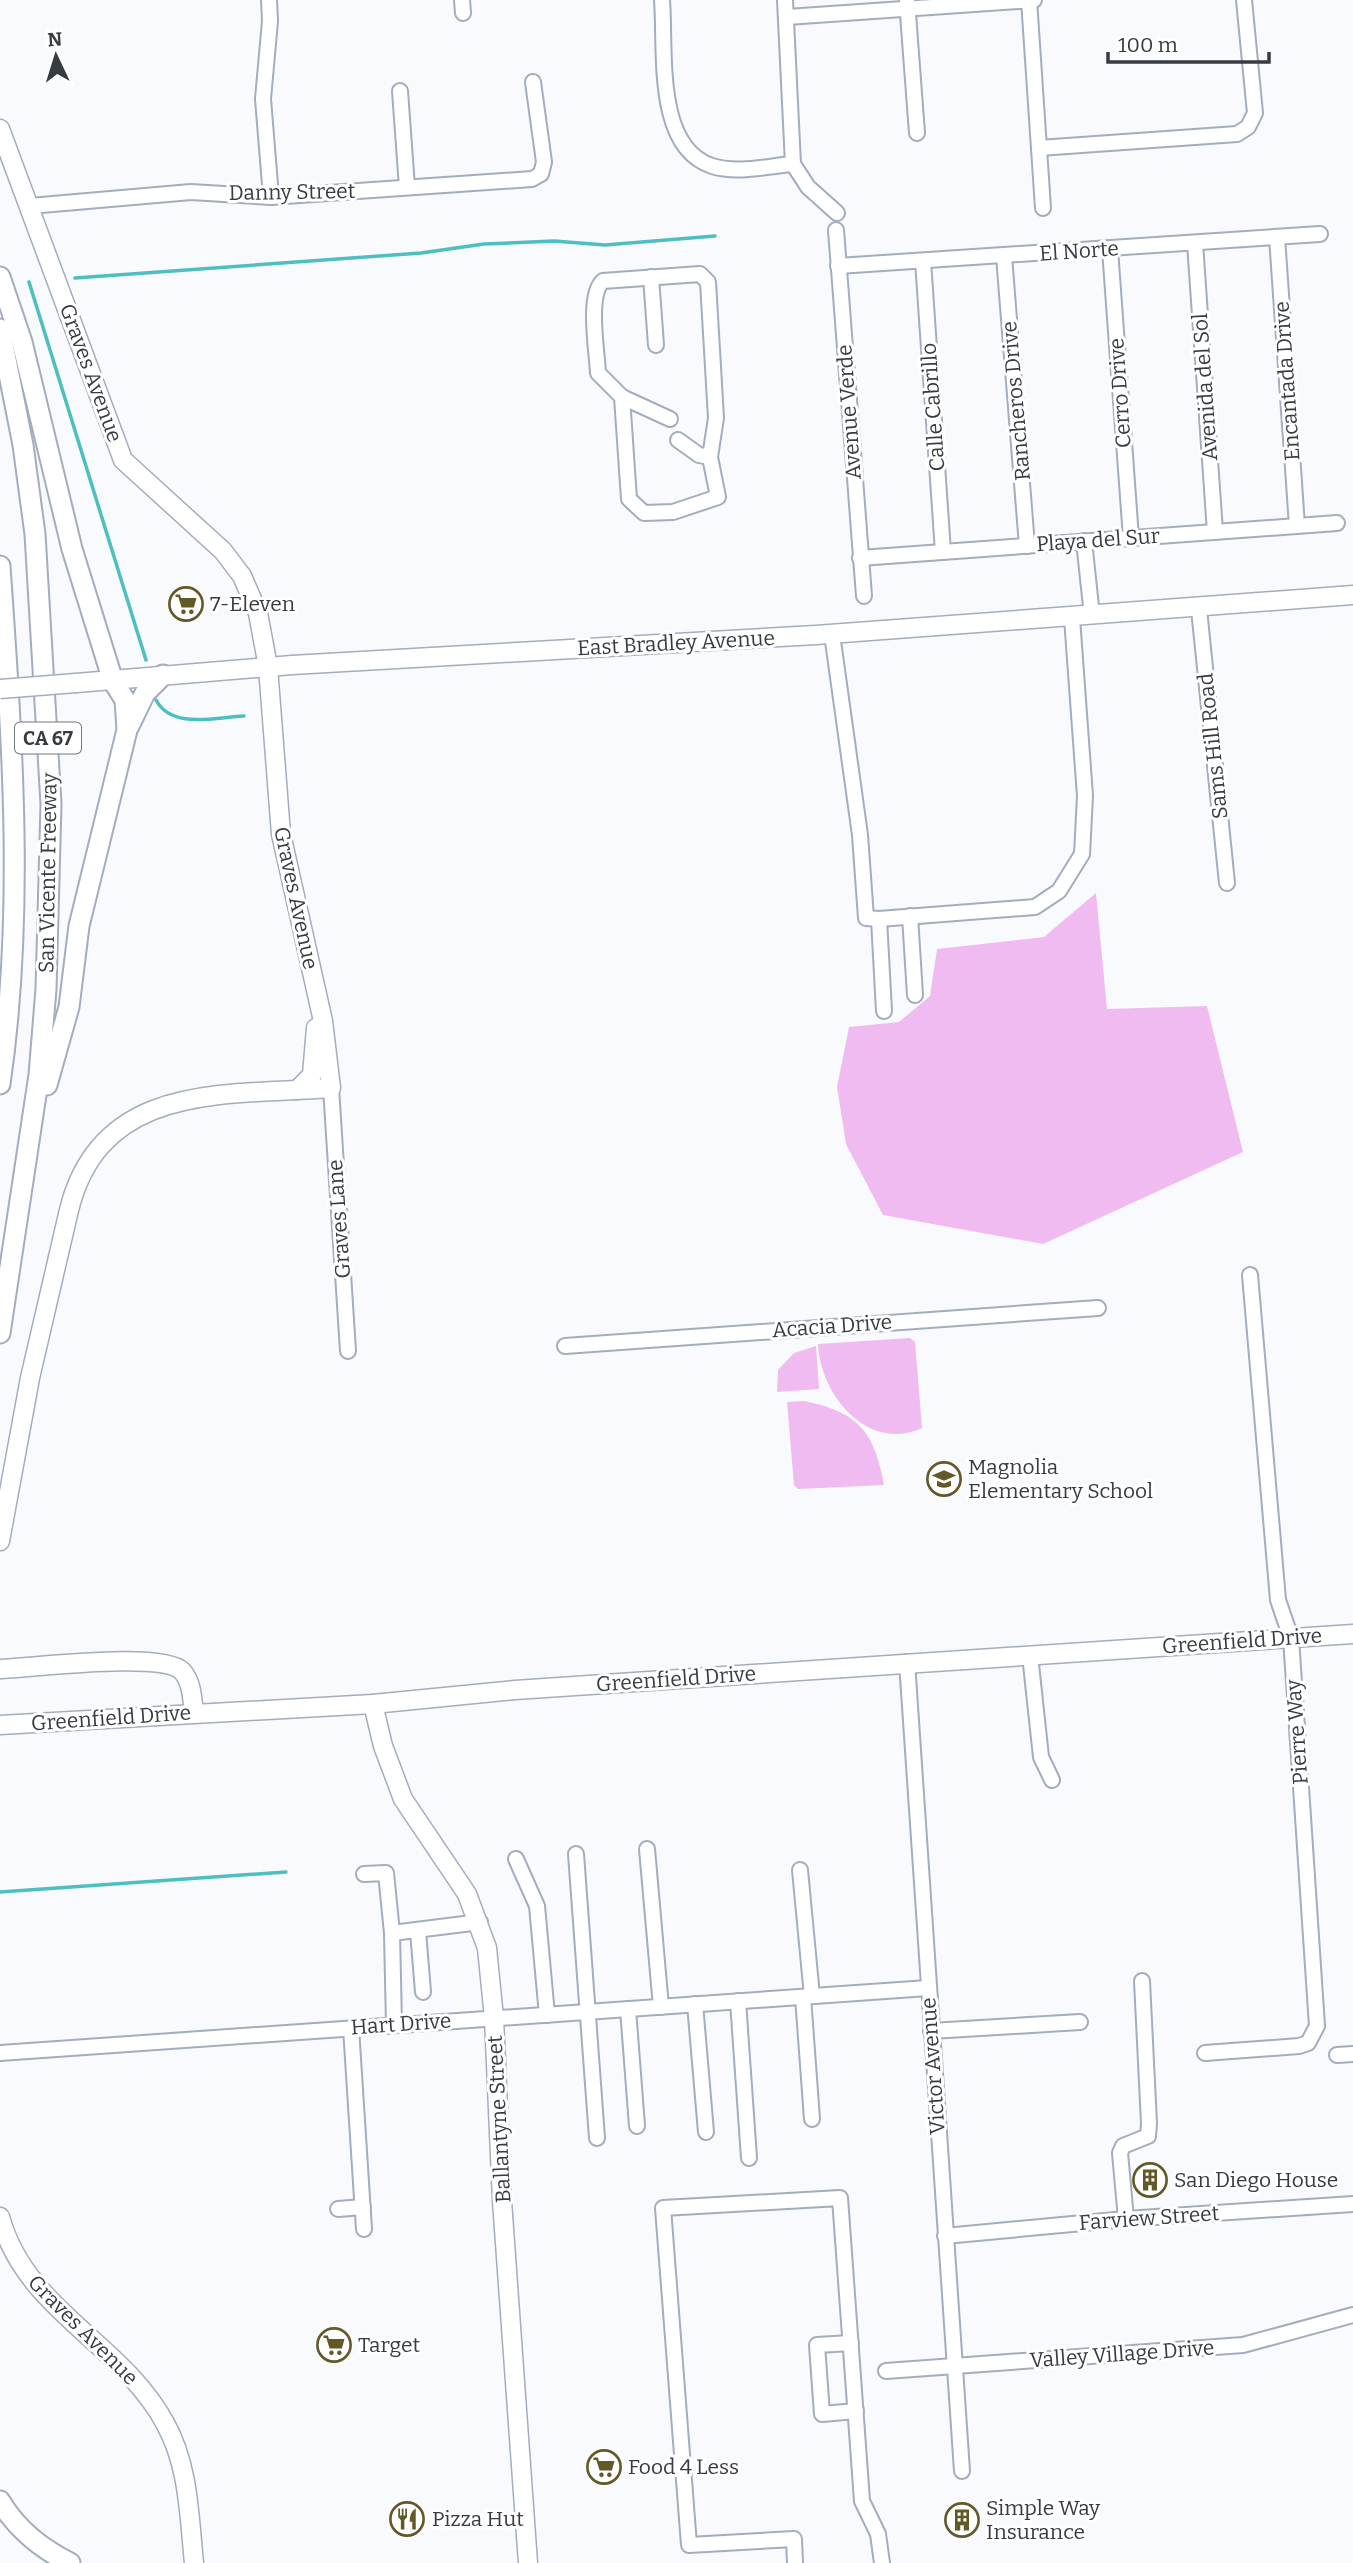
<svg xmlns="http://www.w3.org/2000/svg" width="1353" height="2563" font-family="Bitter,serif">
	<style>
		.green { fill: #f0bbf0 }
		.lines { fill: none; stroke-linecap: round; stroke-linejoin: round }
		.stream { stroke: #4dbfc0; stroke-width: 3.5 }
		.minor-casing { stroke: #a3adbf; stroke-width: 18 }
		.major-casing { stroke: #a3adbf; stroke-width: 21 }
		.highway-casing { stroke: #a3adbf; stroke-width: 23 }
		.minor { stroke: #fff; stroke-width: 14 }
		.major { stroke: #fff; stroke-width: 18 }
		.highway { stroke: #fff; stroke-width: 19 }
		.major-bridge-casing { stroke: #a3adbf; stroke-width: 21; stroke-linecap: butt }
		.major-bridge { stroke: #fff; stroke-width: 18 }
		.labels { text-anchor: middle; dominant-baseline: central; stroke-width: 6; stroke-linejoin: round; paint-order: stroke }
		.shield { fill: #fff; stroke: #73767b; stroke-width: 2 }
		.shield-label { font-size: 19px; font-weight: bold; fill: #373b42 }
		.street-label { font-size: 21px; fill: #373b42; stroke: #fff }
		.poi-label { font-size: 21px; fill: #373b42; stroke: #fff; text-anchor: start }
	</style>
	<rect width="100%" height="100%" fill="#f8fafd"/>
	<!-- green -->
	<g class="green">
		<polygon points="1096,893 1107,1009 1207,1006 1243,1152 1043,1244 883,1215 846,1144 837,1087 849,1027 899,1022 930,996 937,949 1044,937"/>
		<path d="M910,1338L915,1342L922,1428C868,1453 820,1395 818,1344Z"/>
		<polygon points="816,1346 819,1389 777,1392 778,1370 794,1353"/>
		<path d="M804,1401C858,1412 874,1431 884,1485L798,1489L794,1485L787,1402Z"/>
	</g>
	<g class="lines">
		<!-- stream -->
		<g class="stream">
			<polyline points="75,278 421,253 484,244 554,241 605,245 715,236"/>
			<polyline points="29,282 146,660"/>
			<path d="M156,700C172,730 216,717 244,716"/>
			<polyline points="0,1892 286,1872"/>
		</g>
		<!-- minor casing -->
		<g class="minor-casing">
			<g id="minor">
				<polyline points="269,0 270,21 263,99 271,197"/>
				<polyline points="462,0 463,13"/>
				<path d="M662,0C666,50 654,147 712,166C737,174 768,166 793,164"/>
				<polyline points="785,0 793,164 808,187 837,213"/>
				<polyline points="1029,0 1043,208"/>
				<polyline points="907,1 917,133"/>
				<polyline points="787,17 1034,0"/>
				<polyline points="400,91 407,187"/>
				<polyline points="1039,148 1237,134 1248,127 1255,113 1244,0"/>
				<polyline points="30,206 191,192 271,197 532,179 541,174 544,162 533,82"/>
				<polyline points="836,230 864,596"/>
				<polyline points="1277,237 1297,526"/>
				<polyline points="1195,243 1215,532"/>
				<polyline points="1110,249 1131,538"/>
				<polyline points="1004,256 1027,546"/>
				<polyline points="923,261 943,552"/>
				<polyline points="838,266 1320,234"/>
				<path d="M700,274L708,282L716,418L710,457L718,497L673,512L644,513L629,499L622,397L598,373C597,351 587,295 603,281Z"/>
				<polyline points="651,277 656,345"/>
				<polyline points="622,397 670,419"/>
				<polyline points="678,440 699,455 710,457"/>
				<polyline points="1084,541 1092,616"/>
				<polyline points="860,558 1337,523"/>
				<polyline points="1199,609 1227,883"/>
				<polyline points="832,634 860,835 866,918 879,919 1035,907 1059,891 1082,854 1085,796 1072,618"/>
				<polyline points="910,916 915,995"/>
				<polyline points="879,919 884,1011"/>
				<polyline points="331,1088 348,1351"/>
				<polyline points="565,1346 1098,1308"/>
				<polyline points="1030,1655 1041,1757 1052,1780"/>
				<polyline points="907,1662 962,2471"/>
				<polyline points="647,1849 661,2007"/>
				<polyline points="576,1854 597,2138"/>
				<polyline points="516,1859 537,1906 547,2015"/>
				<polyline points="800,1870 812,1996"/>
				<polyline points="364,1874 386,1873 392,1933"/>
				<polyline points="418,1931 423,1992"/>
				<polyline points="803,1997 812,2119"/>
				<polyline points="738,2001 749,2158"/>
				<polyline points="695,2004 706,2132"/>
				<polyline points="628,2009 637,2126"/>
				<polyline points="394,2025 392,1933 480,1922"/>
				<polyline points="351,2028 364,2229"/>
				<polyline points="931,2031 1080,2022"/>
				<polyline points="0,2053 928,1988"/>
				<polyline points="1205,2053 1299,2046 1308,2043 1317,2026 1291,1638 1278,1600 1250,1275"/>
				<polyline points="1337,2055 1353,2054"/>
				<polyline points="338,2209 363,2207"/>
				<polyline points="1126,2219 1120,2153 1123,2146 1148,2136 1149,2123 1142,1981"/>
				<polyline points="945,2236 1126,2219 1353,2204"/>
				<polyline points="851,2343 817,2345 822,2414 856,2411"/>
				<polyline points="886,2371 1243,2345 1353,2315"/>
				<polyline points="795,2563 794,2539 689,2545 663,2208 840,2198 862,2501 878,2534 882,2563"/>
			</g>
		</g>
		<!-- major casing -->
		<g class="major-casing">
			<g id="major">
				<path d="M0,129L123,460L223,551L242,576L258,613L268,667L281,834L323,1021L331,1088C226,1096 101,1081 69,1210L30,1378L0,1541"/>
				<polyline points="76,683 292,665 816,635 1353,595"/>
				<polyline points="297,1090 312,1075 316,1028"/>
				<path d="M0,1669C33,1668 161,1651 182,1671C192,1682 192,1698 194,1712"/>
				<polyline points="373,1704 383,1746 403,1799 467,1894 487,1948 494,2018 502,2201 528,2563"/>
				<polyline points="0,1725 373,1704 515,1690 1353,1634"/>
				<path d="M0,2217C26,2311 121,2342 165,2423C189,2466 189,2515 194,2563"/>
			</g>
		</g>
		<!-- highway casing -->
		<g class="highway-casing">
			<g id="highway">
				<polyline points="0,277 22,342 72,549 113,681 125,700 127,730 79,926 69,1007 47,1085"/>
				<polyline points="0,329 23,445 35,534 51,804 46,989 39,1075 0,1333"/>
				<path d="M0,566C12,738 25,913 0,1084"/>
				<polyline points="129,726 145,693 163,675"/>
				<path d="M0,2501C16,2528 42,2549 70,2563"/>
			</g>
		</g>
		<!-- minor -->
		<use href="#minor" class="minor"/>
		<!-- major -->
		<use href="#major" class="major"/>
		<!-- highway -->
		<use href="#highway" class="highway"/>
		<!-- major-bridge casing -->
		<g class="major-bridge-casing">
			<polyline id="major-bridge" points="0,689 76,683"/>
		</g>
		<!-- major-bridge -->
		<use href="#major-bridge" class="major-bridge"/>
	</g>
	<!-- icons -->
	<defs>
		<g id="supermarket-ring" transform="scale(1.75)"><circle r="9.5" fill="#fff" stroke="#635926" stroke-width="1.5"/><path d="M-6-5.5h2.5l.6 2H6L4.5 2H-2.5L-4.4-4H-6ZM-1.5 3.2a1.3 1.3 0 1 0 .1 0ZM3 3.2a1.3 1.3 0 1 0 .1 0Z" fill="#635926"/></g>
		<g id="school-ring" transform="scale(1.75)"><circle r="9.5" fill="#fff" stroke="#635926" stroke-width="1.5"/><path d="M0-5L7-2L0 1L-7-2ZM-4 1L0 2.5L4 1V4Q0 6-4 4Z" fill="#635926"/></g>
		<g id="building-ring" transform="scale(1.75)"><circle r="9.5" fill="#fff" stroke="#635926" stroke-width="1.5"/><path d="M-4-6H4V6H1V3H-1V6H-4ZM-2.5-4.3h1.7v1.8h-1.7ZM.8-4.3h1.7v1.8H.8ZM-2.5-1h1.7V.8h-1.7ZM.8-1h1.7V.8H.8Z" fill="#635926"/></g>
		<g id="restaurant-ring" transform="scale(1.75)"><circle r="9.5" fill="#fff" stroke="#635926" stroke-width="1.5"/><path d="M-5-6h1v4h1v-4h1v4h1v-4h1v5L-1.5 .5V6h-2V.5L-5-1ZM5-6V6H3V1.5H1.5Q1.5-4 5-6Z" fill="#635926"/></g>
	</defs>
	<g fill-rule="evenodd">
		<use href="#supermarket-ring" x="186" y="604"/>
		<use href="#school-ring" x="944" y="1479"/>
		<use href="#building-ring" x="1150" y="2180"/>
		<use href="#supermarket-ring" x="334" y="2345"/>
		<use href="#supermarket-ring" x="604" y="2467"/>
		<use href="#restaurant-ring" x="407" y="2519"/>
		<use href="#building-ring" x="962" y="2520"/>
	</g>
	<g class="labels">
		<!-- shield labels -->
		<rect class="shield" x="15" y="722.5" width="66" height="31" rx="5"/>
		<g class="shield-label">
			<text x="48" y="738">CA 67</text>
		</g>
		<!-- street labels -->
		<g class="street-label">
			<text transform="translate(292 192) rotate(-1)">Danny Street</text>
			<text transform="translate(1079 251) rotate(-4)">El Norte</text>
			<text transform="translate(91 373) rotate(70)">Graves Avenue</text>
			<text transform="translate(1287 381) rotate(-94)">Encantada Drive</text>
			<text transform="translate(1205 387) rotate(-94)">Avenida del Sol</text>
			<text transform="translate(1120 393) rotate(-94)">Cerro Drive</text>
			<text transform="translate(1016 401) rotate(-95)">Rancheros Drive</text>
			<text transform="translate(933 407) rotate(-94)">Calle Cabrillo</text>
			<text transform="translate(849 412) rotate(-94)">Avenue Verde</text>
			<text transform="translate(1098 540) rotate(-4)">Playa del Sur</text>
			<text transform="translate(676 643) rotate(-3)">East Bradley Avenue</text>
			<text transform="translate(1213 746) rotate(-96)">Sams Hill Road</text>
			<text transform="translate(48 873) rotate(-89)">San Vicente Freeway</text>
			<text transform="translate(296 898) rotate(78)">Graves Avenue</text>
			<text transform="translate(339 1219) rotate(-94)">Graves Lane</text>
			<text transform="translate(832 1326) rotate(-4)">Acacia Drive</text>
			<text transform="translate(1242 1641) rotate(-4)">Greenfield Drive</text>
			<text transform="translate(676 1679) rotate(-4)">Greenfield Drive</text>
			<text transform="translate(111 1718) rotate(-4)">Greenfield Drive</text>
			<text transform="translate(1297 1732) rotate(-94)">Pierre Way</text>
			<text transform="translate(401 2024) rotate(-4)">Hart Drive</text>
			<text transform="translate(933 2066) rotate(-94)">Victor Avenue</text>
			<text transform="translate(499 2119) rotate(-93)">Ballantyne Street</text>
			<text transform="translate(1149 2218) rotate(-4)">Farview Street</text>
			<text transform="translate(83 2330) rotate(45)">Graves Avenue</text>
			<text transform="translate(1122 2354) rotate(-4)">Valley Village Drive</text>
		</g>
		<!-- poi labels -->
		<g class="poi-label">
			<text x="210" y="604">7-Eleven</text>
			<text x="968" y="1467">Magnolia<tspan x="968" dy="24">Elementary School</tspan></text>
			<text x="1174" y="2180">San Diego House</text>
			<text x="358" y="2345">Target</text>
			<text x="628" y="2467">Food 4 Less</text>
			<text x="986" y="2508">Simple Way<tspan x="986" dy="24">Insurance</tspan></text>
			<text x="432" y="2519">Pizza Hut</text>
		</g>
	</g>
	<!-- north arrow -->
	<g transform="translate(56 56) rotate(356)" stroke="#ffffff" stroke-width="5" paint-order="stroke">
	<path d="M0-5L12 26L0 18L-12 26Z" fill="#373b42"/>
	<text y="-10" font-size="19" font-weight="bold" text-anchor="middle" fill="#373b42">N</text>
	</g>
	<!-- scale -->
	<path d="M1108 52v10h161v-10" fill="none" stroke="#373b42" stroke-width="3.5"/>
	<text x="1118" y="52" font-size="21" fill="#373b42" stroke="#ffffff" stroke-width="5" paint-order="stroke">100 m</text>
</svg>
